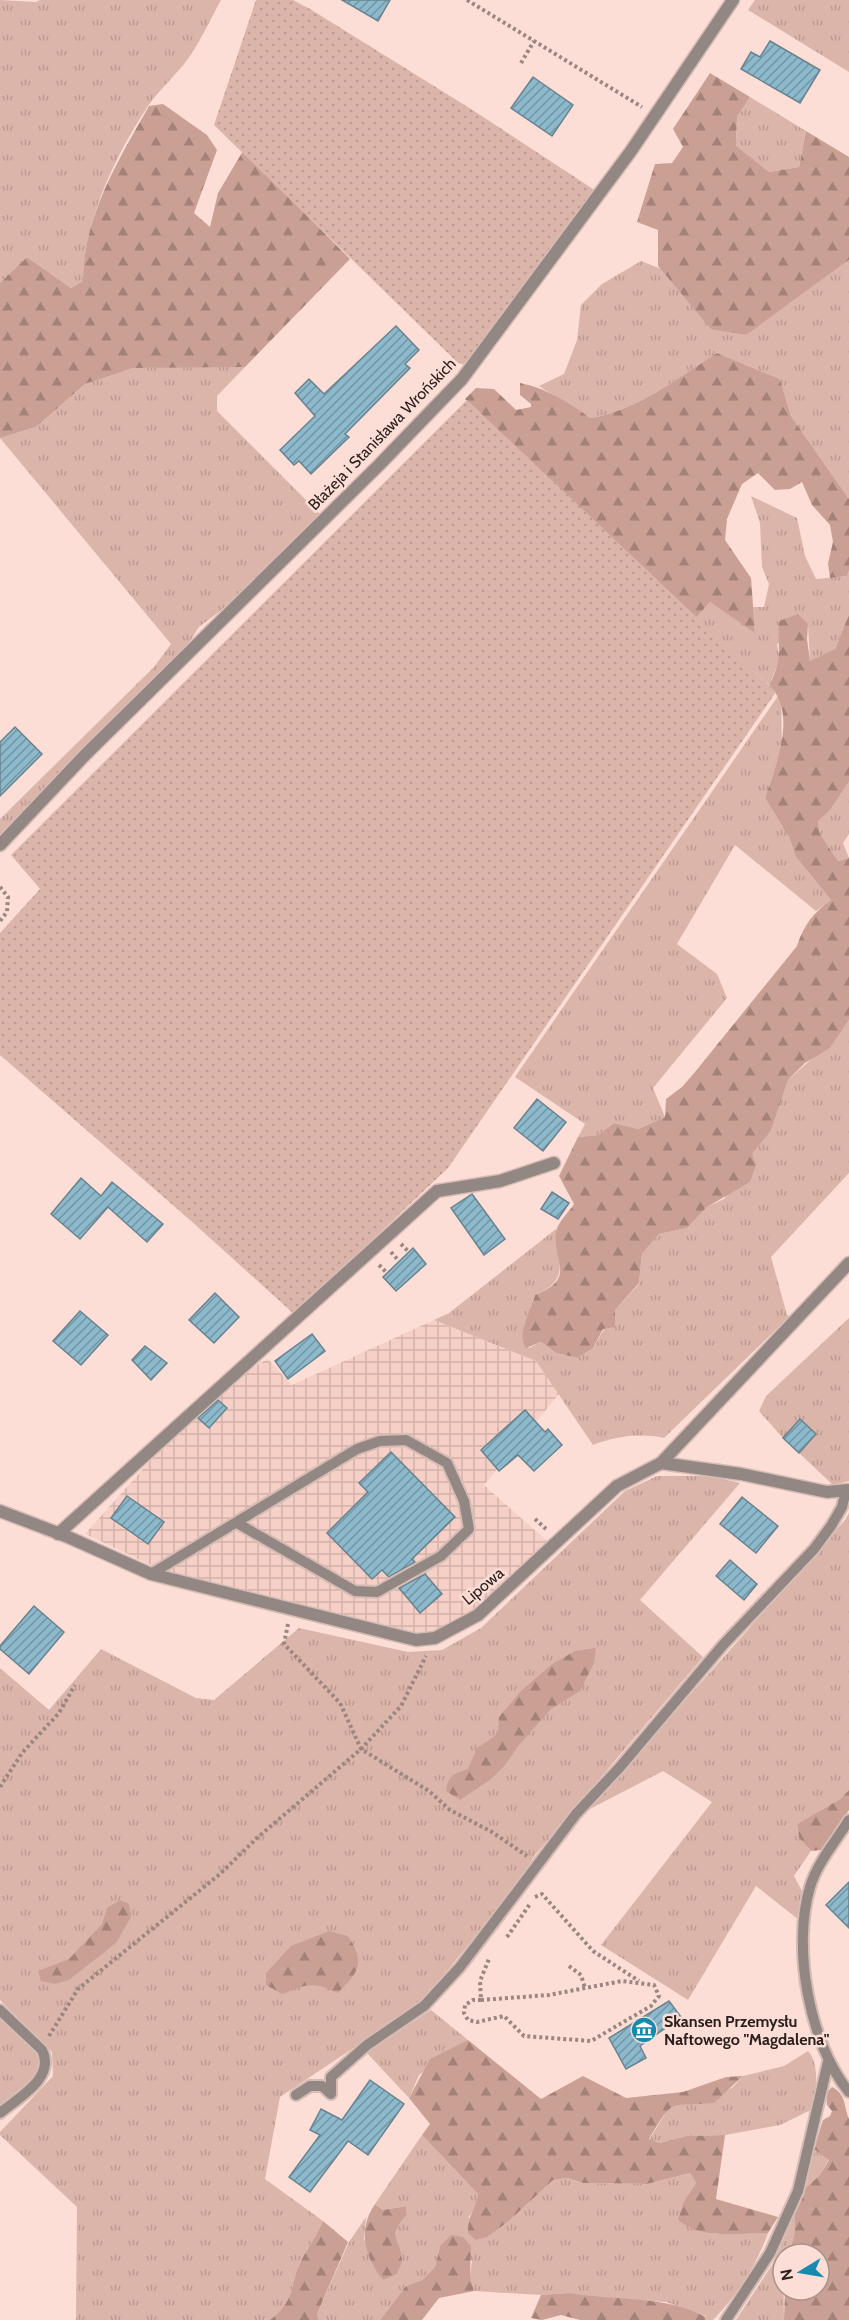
<svg xmlns="http://www.w3.org/2000/svg" width="849" height="2320" font-family="Cabin,sans-serif">
	<style>
		.industrial { fill: url(#industrial-grid) }
		.grass { fill: url(#grass-tufts) }
		.forest { fill: url(#forest-firs) }
		.garden { fill: url(#garden-dots) }
		.building { fill: url(#building-hatch); stroke: #68828e; stroke-width: 1.5 }
		.lines { fill: none; stroke-linecap: round; stroke-linejoin: round }
		.lane-casing { stroke: #d6bcb5; stroke-width: 14 }
		.street-casing { stroke: #d6bcb5; stroke-width: 15 }
		.path { stroke: #9b8681; stroke-width: 4; stroke-dasharray: 3 3; stroke-linecap: butt }
		.lane { stroke: #938783; stroke-width: 10 }
		.street { stroke: #938783; stroke-width: 12 }
		.labels { text-anchor: middle; dominant-baseline: central; stroke-width: 5; stroke-linejoin: round; paint-order: stroke }
		.street-label { font-size: 16px; fill: #2b201e; stroke: #fcded6 }
		.poi-label { font-size: 16px; font-weight: bold; fill: #2b201e; stroke: #fcded6; text-anchor: start }
	</style>
	<defs>
		<pattern id="industrial-grid" width="8" height="8" patternUnits="userSpaceOnUse" patternTransform="scale(1.5)"><rect width="8" height="8" fill="#f6d0c7"/><path d="M0 4h8M4 0v8" fill="none" stroke="#d3b2aa"/></pattern>
		<pattern id="grass-tufts" width="24" height="20" patternUnits="userSpaceOnUse" patternTransform="scale(1.5)"><rect width="24" height="20" fill="#dcb5aa"/><path d="M3 7l-1-3M5 7V3M7 7l1-3M15 17l-1-3M17 17v-4M19 17l1-3" fill="none" stroke="#bd9b92"/></pattern>
		<pattern id="forest-firs" width="22" height="20" patternUnits="userSpaceOnUse" patternTransform="scale(1.5)"><rect width="22" height="20" fill="#caa094"/><path d="M5 1l3.5 6h-7zM16 11l3.5 6h-7z" fill="#a48278"/></pattern>
		<pattern id="garden-dots" width="8" height="8" patternUnits="userSpaceOnUse" patternTransform="scale(1.5)"><rect width="8" height="8" fill="#dcb5aa"/><path d="M2 2h.1M6 6h.1" fill="none" stroke="#bd9b92" stroke-width="1.8" stroke-linecap="round"/></pattern>
		<pattern id="building-hatch" width="6" height="6" patternUnits="userSpaceOnUse" patternTransform="scale(1.5)"><rect width="6" height="6" fill="#8db9cc"/><path d="M-1 1l2-2M0 6l6-6M5 7l2-2" fill="none" stroke="#7396a5"/></pattern>
	</defs>
	<rect width="100%" height="100%" fill="#fcded6"/>
	<!-- industrial -->
	<polygon class="industrial" points="434,1320 536,1361 559,1394 484,1485 548,1542 475,1613 444,1631 422,1637 172,1575 85,1534 175,1433 213,1395 260,1363 268,1359 292,1385"/>
	<!-- grass -->
	<g class="grass">
		<path d="M0,0L36,2L40,0H221C211,18 203,36 192,53C180,72 161,87 148,106C116,154 83,223 83,281L71,288L27,257L0,283Z"/>
		<polygon points="755,0 849,0 849,72 748,10"/>
		<polygon points="750,97 806,131 799,167 769,172 736,147 737,117"/>
		<path d="M849,260V499L791,416L780,379L717,353C677,378 637,411 590,418C574,405 556,398 539,386L564,374L577,340L581,305L602,284L641,261L661,269L686,299L745,335Z"/>
		<polygon points="234,365 245,367 217,396 217,411 320,514 240,596 199,627 181,655 0,841 0,819 154,667 171,644 0,438 36,427 85,384 103,377 133,368"/>
		<polygon points="751,496 797,518 805,556 816,579 847,576 849,571 849,614 835,649 810,662 808,624 777,644 780,660 769,685 696,618 710,602 755,632 753,607 764,607 769,584 762,567 760,523"/>
		<polygon points="778,696 781,699 782,748 765,798 789,837 796,857 831,900 816,911 735,845 677,944 717,974 727,998 653,1088 665,1117 638,1129 614,1123 598,1135 578,1137 585,1124 515,1077"/>
		<polygon points="849,782 849,834 843,843 849,858 838,861 820,834 818,820 830,810"/>
		<path d="M849,1020V1173L771,1257L787,1315L790,1316L664,1438C639,1433 617,1436 593,1445L536,1361L434,1320L449,1313L556,1229C556,1259 573,1279 535,1295L524,1325L529,1348L541,1342L556,1353L578,1358L593,1348L615,1310L639,1284L642,1254L659,1234L687,1228L707,1207L724,1199L752,1154L771,1131L788,1080L815,1056L830,1048Z"/>
		<polygon points="849,1318 849,1481 833,1485 799,1453 816,1435 800,1420 783,1438 759,1411 766,1396"/>
		<path d="M657,1476H710L740,1483L640,1600L703,1657L535,1855L515,1887L421,2003L280,2097L265,2179L323,2221C317,2235 309,2246 302,2259C288,2285 298,2298 270,2320H76L77,2207L0,2135V2132L53,2076L52,2052L0,2000V1668L49,1710L101,1649L196,1698L214,1700L299,1628L408,1652L442,1650L481,1628L625,1491Z"/>
		<polygon points="849,1513 849,1790 840,1799 797,1824 799,1838 811,1851 794,1876 802,1891 799,1920 756,1886 688,2000 601,1945 712,1802 663,1771 588,1810 845,1520"/>
		<polygon points="431,2010 468,2040 452,2049 419,2075 409,2098 366,2052"/>
		<path d="M0,2016C11,2027 48,2053 39,2070C32,2083 11,2095 0,2105Z"/>
		<path d="M808,2051C821,2066 815,2091 813,2109L780,2125L725,2135L687,2136L659,2143L649,2140L669,2107L678,2103L696,2104L732,2088L743,2076L784,2066Z"/>
		<path d="M422,2135L478,2194L476,2206L468,2218L510,2220L553,2180L567,2178L583,2183L647,2184L690,2173L696,2183L684,2201L714,2234L768,2233C756,2266 737,2295 713,2320H705L706,2316L666,2302L596,2298L569,2293L541,2295L474,2291L470,2275L472,2261L440,2246L435,2267L422,2280L406,2286L380,2320H319L317,2314L349,2242L366,2217L364,2240L402,2261L395,2241L396,2226L407,2215L406,2206L383,2210L375,2204Z"/>
		<polygon points="814,2149 829,2159 819,2176 805,2188"/>
		<polygon points="795,2212 795,2232 789,2254 783,2254 784,2320 736,2320 772,2265"/>
	</g>
	<!-- forest -->
	<g class="forest">
		<polygon points="710,73 750,97 737,117 736,146 769,172 799,167 806,131 849,157 849,260 746,335 711,329 658,266 658,230 637,222 655,164 672,163 683,147 673,129"/>
		<path d="M163,104L207,135L217,150L194,213L210,227L218,193L243,151L350,259L245,367L133,368L85,384L36,427L0,438V283L27,257L71,288L83,281C83,217 118,161 149,106Z"/>
		<path d="M717,353L780,379L791,416L849,499V571L847,576L830,578L828,563L833,542L830,525L812,505L802,482L790,489L775,490L758,473L742,484L727,519L725,540L751,578L755,633L710,602L696,618L465,399L476,388L494,389L516,410L531,407V404L520,395V383C543,387 571,403 590,418C637,411 677,378 717,353Z"/>
		<path d="M798,614L808,624L807,639L810,661L835,649L849,614V782L830,810L818,821L820,834L838,861L849,858V1020L830,1048L805,1063L788,1080L771,1131L752,1154L756,1165L750,1182L707,1207L687,1228L659,1234L642,1254L639,1283L615,1310V1327L603,1329L593,1348L578,1358L556,1353L541,1342L526,1348C516,1333 531,1310 535,1295C578,1278 552,1261 556,1232C557,1223 569,1212 574,1204L559,1176L578,1137L598,1135L614,1123L638,1129L665,1117L666,1099L682,1087L695,1072L797,946C804,925 813,913 831,900L796,857L789,837L765,798C776,765 798,713 769,685C784,658 777,650 779,621Z"/>
		<path d="M596,1648L594,1663L580,1691L551,1709L519,1745L505,1765L491,1779L460,1800L446,1791C447,1776 455,1773 468,1769L477,1748L498,1734L499,1717L520,1692L552,1664L575,1651Z"/>
		<polygon points="849,1790 849,1810 821,1850 811,1851 799,1838 797,1824 840,1799"/>
		<polygon points="120,1900 129,1904 131,1917 116,1943 69,1980 55,1984 41,1981 38,1971 69,1959 102,1924 107,1908"/>
		<path d="M329,1931L348,1936C366,1964 359,1971 338,1993C313,1981 307,1984 282,1994L266,1985V1973L291,1946Z"/>
		<path d="M468,2040L541,2099L583,2076L626,2098L683,2092L726,2077L743,2076L714,2103C667,2107 675,2096 649,2139L659,2143L687,2136L725,2135L716,2199L778,2217L768,2233C737,2233 702,2240 678,2220L684,2201L696,2183L690,2173L647,2184L583,2183L567,2178L553,2180L510,2220L487,2237L476,2240L468,2233C468,2213 475,2212 478,2194L422,2135L430,2124L409,2098L430,2059Z"/>
		<path d="M832,2087C847,2095 843,2105 849,2119V2320H784L785,2290H819V2254H789L795,2232V2212L805,2188L819,2176L829,2160L814,2149L823,2120L830,2116L832,2111L827,2105L826,2093Z"/>
		<path d="M375,2204L383,2210L406,2206L407,2215C386,2236 400,2237 402,2260C402,2264 398,2270 397,2274L383,2280C365,2257 357,2230 375,2204Z"/>
		<path d="M323,2221L348,2242L317,2314L319,2320H270C298,2298 288,2285 302,2259C309,2246 317,2235 323,2221Z"/>
		<polygon points="451,2235 463,2237 471,2246 470,2275 474,2291 439,2298 422,2320 380,2320 406,2286 422,2280 435,2267 440,2246"/>
		<path d="M569,2293C615,2301 665,2295 706,2317L705,2320H580L561,2315L542,2320L531,2318L541,2295Z"/>
	</g>
	<!-- garden -->
	<g class="garden">
		<polygon points="256,0 293,0 310,9 471,109 596,191 464,365 457,362 214,125"/>
		<polygon points="467,400 776,692 448,1168 294,1314 190,1220 0,1055 0,933 40,889 11,855"/>
	</g>
	<!-- building -->
	<g class="building">
		<polygon points="342,0 390,0 378,21"/>
		<polygon points="770,41 820,70 800,103 741,69 751,52 760,57"/>
		<polygon points="533,77 573,105 552,136 511,108"/>
		<polygon points="396,326 419,350 405,364 410,368 345,434 349,437 311,474 299,461 294,465 280,450 315,416 295,393 309,379 324,394"/>
		<polygon points="15,727 42,754 0,796 0,742"/>
		<polygon points="537,1099 566,1122 543,1151 514,1128"/>
		<polygon points="81,1178 101,1196 112,1182 163,1224 147,1242 108,1207 80,1239 51,1214"/>
		<polygon points="552,1192 569,1203 558,1219 541,1209"/>
		<polygon points="472,1194 505,1239 484,1255 451,1208"/>
		<polygon points="413,1248 426,1264 396,1291 383,1277"/>
		<polygon points="215,1293 239,1317 214,1343 189,1320"/>
		<polygon points="80,1311 108,1335 81,1365 53,1341"/>
		<polygon points="312,1334 325,1351 288,1379 275,1361"/>
		<polygon points="145,1346 167,1363 151,1380 132,1360"/>
		<polygon points="218,1400 227,1408 209,1428 198,1418"/>
		<polygon points="525,1410 545,1432 548,1429 562,1445 534,1471 518,1455 499,1471 481,1450"/>
		<polygon points="800,1419 816,1434 799,1453 783,1438"/>
		<polygon points="391,1452 455,1517 412,1559 415,1562 389,1577 382,1570 372,1579 327,1533 368,1492 359,1483"/>
		<polygon points="127,1496 164,1522 148,1544 111,1518"/>
		<polygon points="742,1497 778,1526 756,1553 720,1524"/>
		<polygon points="730,1560 757,1584 744,1600 716,1576"/>
		<polygon points="425,1574 442,1594 420,1613 399,1588"/>
		<polygon points="34,1606 64,1632 29,1674 0,1649 0,1646"/>
		<polygon points="849,1882 849,1928 826,1905"/>
		<polygon points="669,2001 681,2017 640,2046 646,2058 626,2069 609,2038"/>
		<polygon points="370,2080 404,2104 368,2155 348,2141 310,2192 289,2177 320,2135 310,2130 321,2109 342,2120"/>
	</g>
	<g class="lines">
		<!-- lane casing -->
		<g class="lane-casing">
			<g id="lane">
				<polyline points="151,1574 357,1449 380,1441 406,1440 447,1463 464,1501 469,1529 441,1556 377,1592 355,1591 237,1523"/>
				<path d="M849,1820C836,1841 817,1863 810,1887C792,1947 809,2043 849,2092"/>
				<path d="M0,2010L42,2050C56,2078 18,2098 0,2113"/>
				<polyline points="296,2095 310,2086 322,2086 331,2094 331,2077 367,2045 424,2006 460,1967 576,1814 620,1767 723,1645 814,1549 831,1526 842,1507 846,1491"/>
				<polyline points="726,2320 770,2253 798,2191 828,2062"/>
			</g>
		</g>
		<!-- street casing -->
		<g class="street-casing">
			<g id="street">
				<polyline points="0,845 85,755 379,465 462,379 631,151 733,0"/>
				<polyline points="661,1463 741,1474 827,1492 849,1490"/>
				<polyline points="0,1511 68,1537 151,1574 416,1640 435,1638 478,1615 617,1486 661,1463 849,1263"/>
				<polyline points="58,1534 437,1191 500,1181 554,1163"/>
			</g>
		</g>
		<!-- path -->
		<g class="path">
			<polyline points="467,0 642,107"/>
			<polyline points="521,63 534,41"/>
			<polyline points="0,887 8,897 7,912 0,921"/>
			<polyline points="401,1244 409,1252"/>
			<polyline points="391,1252 399,1261"/>
			<polyline points="379,1265 387,1273"/>
			<polyline points="535,1519 546,1529"/>
			<polyline points="288,1624 284,1644 340,1703 361,1749 429,1791 450,1810 492,1832 527,1856"/>
			<polyline points="0,1787 22,1753 59,1713 75,1685"/>
			<polyline points="535,1897 542,1894 593,1951 639,1981"/>
			<polyline points="507,1937 530,1904"/>
			<polyline points="569,1966 581,1975 585,1988"/>
			<polyline points="481,2000 549,1995 622,1981 654,1985 659,1996 651,2006 591,2041 524,2036 504,2016 477,2022 468,2020 464,2013 465,2005 473,2000 481,2000 480,1981 489,1959"/>
			<polyline points="49,2036 78,1989 220,1874 257,1838 361,1749 401,1706 426,1656"/>
		</g>
		<!-- lane -->
		<use href="#lane" class="lane"/>
		<!-- street -->
		<use href="#street" class="street"/>
	</g>
	<!-- icons -->
	<defs>
		<g id="museum-disc" transform="scale(1.35)"><circle r="9.5" fill="#178aaf" stroke="#fcded6"/><path d="M0-6L6-3V-2H-6V-3ZM-5-1h2V3h-2ZM-1-1h2V3h-2ZM3-1h2V3H3ZM-6 4H6V6H-6Z" fill="#fff"/></g>
	</defs>
	<g fill-rule="evenodd">
		<use href="#museum-disc" x="644" y="2030"/>
	</g>
	<g class="labels">
		<!-- street labels -->
		<g class="street-label">
			<text transform="translate(382 434) rotate(-46)">Błażeja i Stanisława Wrońskich</text>
			<text transform="translate(483 1586) rotate(-40)">Lipowa</text>
		</g>
		<!-- poi labels -->
		<g class="poi-label">
			<text x="664" y="2021">Skansen Przemysłu<tspan x="664" dy="18">Naftowego "Magdalena"</tspan></text>
		</g>
	</g>
	<!-- north arrow -->
	<g transform="translate(801 2272) rotate(259)"><circle r="28" fill="#fcded6" stroke="#a8928c" stroke-width="1.5"/>
	<path d="M0-4.5L10 22L0 15L-10 22Z" fill="#178aaf"/>
	<text y="-9" font-size="16" font-weight="bold" text-anchor="middle" fill="#2b201e">N</text>
	</g>
</svg>
